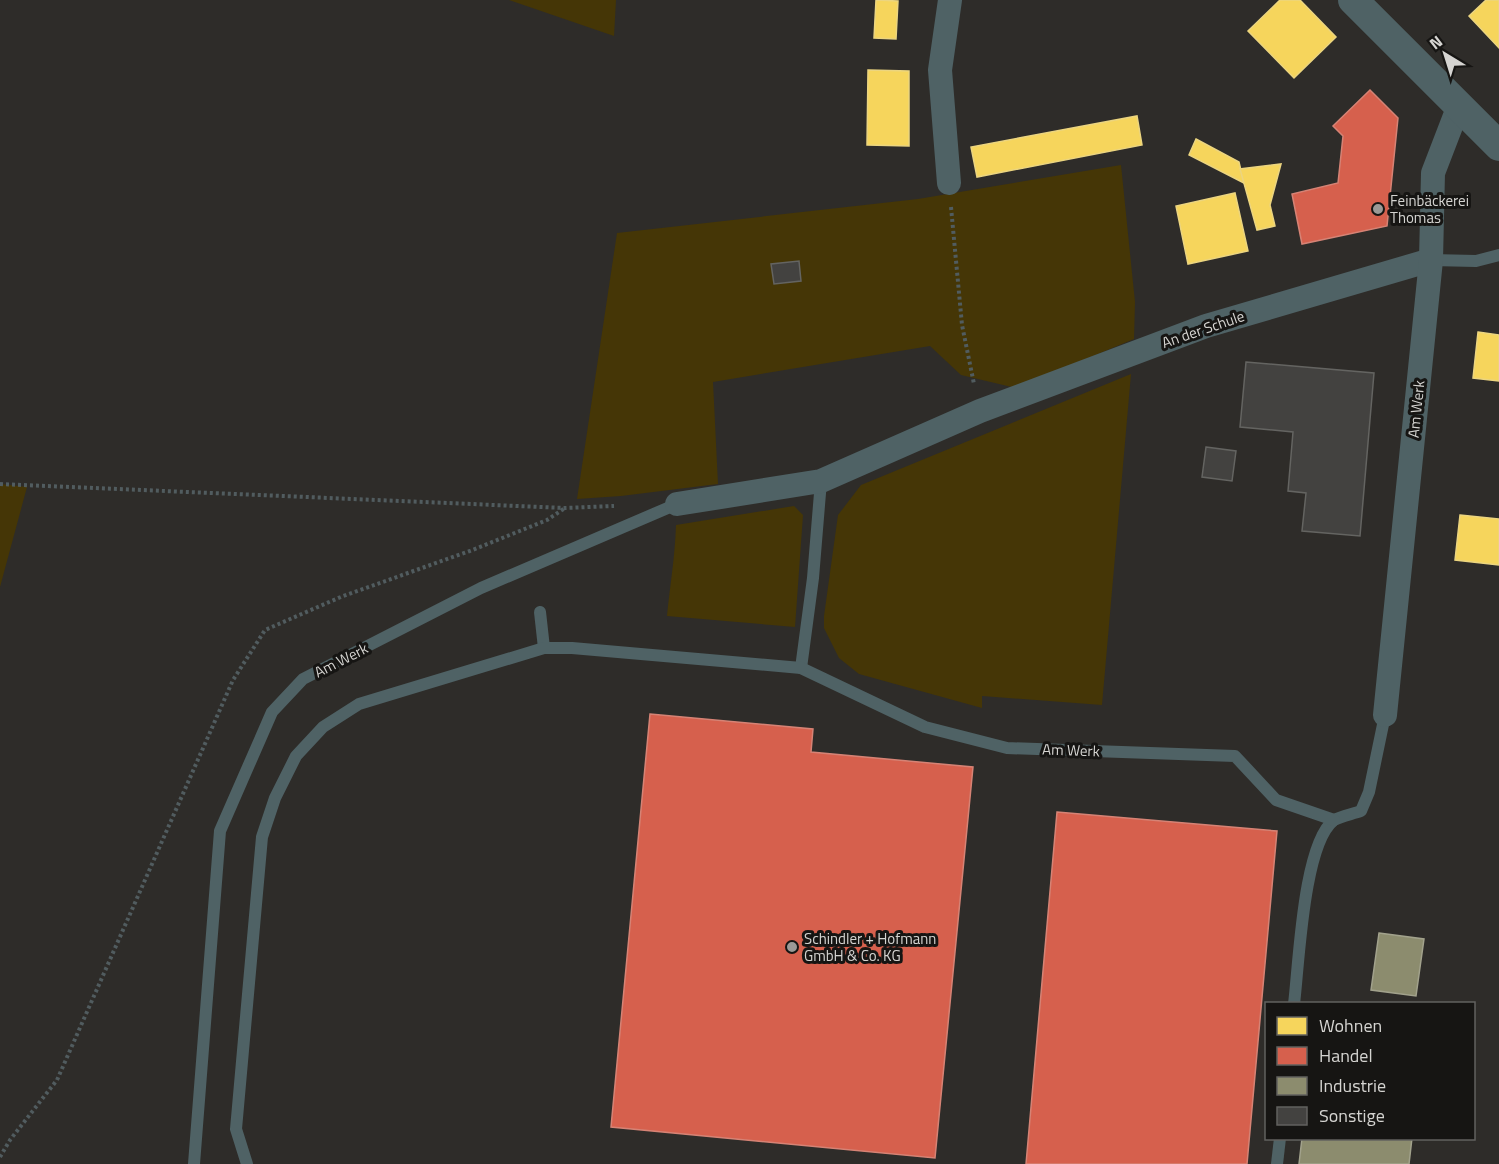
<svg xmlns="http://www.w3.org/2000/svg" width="1499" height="1164" font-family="'Titillium Web',sans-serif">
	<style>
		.green { fill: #453606 }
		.homes { fill: #f6d55c; stroke: #ecd57f; stroke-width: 1.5 }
		.shops { fill: #d6604d; stroke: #d68375; stroke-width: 1.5 }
		.industry { fill: #8c8c6e; stroke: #a2a28c; stroke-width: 1.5 }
		.building { fill: #434240; stroke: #646461; stroke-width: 1.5 }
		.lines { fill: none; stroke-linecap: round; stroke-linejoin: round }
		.path { stroke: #515c5f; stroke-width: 4; stroke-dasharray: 3 3; stroke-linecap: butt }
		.service { stroke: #4f6265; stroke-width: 12 }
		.minor { stroke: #4f6265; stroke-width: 24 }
		.tertiary { stroke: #4f6265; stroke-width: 30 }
		.poi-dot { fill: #9b9996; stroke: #161513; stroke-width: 2 }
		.labels { text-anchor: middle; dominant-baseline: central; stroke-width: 6; stroke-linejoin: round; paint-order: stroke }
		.poi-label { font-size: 15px; fill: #d5d4d1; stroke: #161513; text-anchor: start }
		.street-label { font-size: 15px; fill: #d5d4d1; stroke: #161513 }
	</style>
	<rect width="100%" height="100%" fill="#2e2c29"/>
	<!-- green -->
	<g class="green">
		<polygon points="509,0 616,0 614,36"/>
		<polygon points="1121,165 1135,302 1134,339 1016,388 961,375 930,346 713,382 718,484 621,496 577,499 617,233 918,199"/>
		<polygon points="1131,374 1102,705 982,696 982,708 859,674 839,658 824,628 824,616 838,515 861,485"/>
		<polygon points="0,484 27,487 0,587"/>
		<path d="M794,506L803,515L795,627L667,616C670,585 675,557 676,525Z"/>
	</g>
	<!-- homes -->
	<g class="homes">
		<polygon points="876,0 898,1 896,39 874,38"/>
		<polygon points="1280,0 1300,0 1336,37 1294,78 1248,31"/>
		<polygon points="1486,0 1499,0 1499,48 1469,16"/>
		<polygon points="868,70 909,71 909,146 867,145"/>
		<polygon points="1137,116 1142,145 977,177 971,147"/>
		<polygon points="1196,139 1239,162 1244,183 1189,155"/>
		<polygon points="1281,164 1270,205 1275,226 1257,230 1240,169"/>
		<polygon points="1235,193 1248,251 1188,264 1176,206"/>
		<polygon points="1478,332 1499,335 1499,381 1473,378"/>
		<polygon points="1460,515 1499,519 1499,565 1455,560"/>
	</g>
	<!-- shops -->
	<g class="shops">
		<polygon points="1370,90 1398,118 1387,226 1302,244 1292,194 1338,183 1343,136 1333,126"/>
		<polygon points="650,714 813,729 811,752 973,767 935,1158 611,1127"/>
		<polygon points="1057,812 1277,831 1247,1164 1026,1164"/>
	</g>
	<!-- industry -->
	<g class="industry">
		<polygon points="1379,933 1424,939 1416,996 1371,990"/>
		<polygon points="1302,1138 1412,1138 1409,1164 1299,1164"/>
	</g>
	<!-- building -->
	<g class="building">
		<polygon points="799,261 801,281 774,284 771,264"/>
		<polygon points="1246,362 1374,373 1360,536 1302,531 1306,493 1288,491 1293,432 1240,427"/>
		<polygon points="1206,447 1236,451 1232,481 1202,477"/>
	</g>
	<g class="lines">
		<!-- path -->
		<g class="path">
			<polyline points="951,207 962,325 974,384"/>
			<polyline points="0,484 565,508 614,506"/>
			<polyline points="0,1157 10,1140 57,1080 233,680 265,630 343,596 470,551 547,520 565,508"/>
		</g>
		<!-- service -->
		<g class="service">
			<polyline points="1431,260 1476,261 1499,255"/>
			<polyline points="540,612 544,648"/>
			<polyline points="801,668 813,578 821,481"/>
			<path d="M1294,1004C1299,964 1303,844 1334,820C1341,816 1353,814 1361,811L1369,792L1385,715"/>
			<polyline points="194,1164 220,831 272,712 303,679 481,588 677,504"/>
			<polyline points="247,1164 236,1129 262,837 275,798 296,756 323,727 359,704 544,648 572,648 801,668 925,727 1007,748 1235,756 1276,800 1334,820"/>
			<polyline points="1277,1164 1280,1138"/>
		</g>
		<!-- minor -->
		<g class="minor">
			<polyline points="949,183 940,70 950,0"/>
			<polyline points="677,504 821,481 980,411 1206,326 1431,260"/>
			<polyline points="1385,715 1431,260 1433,173 1458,108"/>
		</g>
		<!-- tertiary -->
		<polyline class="tertiary" points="1353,0 1499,146"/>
	</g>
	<!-- markers -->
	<g class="poi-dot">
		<circle cx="1378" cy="209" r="6"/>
		<circle cx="792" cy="947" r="6"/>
	</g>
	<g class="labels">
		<!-- poi labels -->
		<g class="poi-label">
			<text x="1390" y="200">Feinbäckerei<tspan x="1390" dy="17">Thomas</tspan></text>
			<text x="804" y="938">Schindler + Hofmann<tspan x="804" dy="17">GmbH &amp; Co. KG</tspan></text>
		</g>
		<!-- street labels -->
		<g class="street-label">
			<text transform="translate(1203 329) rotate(-19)">An der Schule</text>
			<text transform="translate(1416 409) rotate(-84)">Am Werk</text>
			<text transform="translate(341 660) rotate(-27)">Am Werk</text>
			<text transform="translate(1071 750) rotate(2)">Am Werk</text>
		</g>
	</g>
	<!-- legend -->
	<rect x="1265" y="1002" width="210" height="138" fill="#161513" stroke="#62615f" stroke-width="1.5"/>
	<rect x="1277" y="1017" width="30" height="18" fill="#f6d55c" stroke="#62615f" stroke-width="1.5"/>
	<text x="1319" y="1032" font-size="18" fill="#d5d4d1">Wohnen</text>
	<rect x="1277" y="1047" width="30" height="18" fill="#d6604d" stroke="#62615f" stroke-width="1.5"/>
	<text x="1319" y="1062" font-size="18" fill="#d5d4d1">Handel</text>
	<rect x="1277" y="1077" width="30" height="18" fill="#8c8c6e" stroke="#62615f" stroke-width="1.5"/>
	<text x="1319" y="1092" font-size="18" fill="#d5d4d1">Industrie</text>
	<rect x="1277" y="1107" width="30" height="18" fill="#434240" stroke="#62615f" stroke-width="1.5"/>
	<text x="1319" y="1122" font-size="18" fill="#d5d4d1">Sonstige</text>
	<!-- north arrow -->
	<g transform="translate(1445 54) rotate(322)" stroke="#161513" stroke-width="4.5" paint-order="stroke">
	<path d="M0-4.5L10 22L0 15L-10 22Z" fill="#d5d4d1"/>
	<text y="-9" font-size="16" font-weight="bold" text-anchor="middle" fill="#d5d4d1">N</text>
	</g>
</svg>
